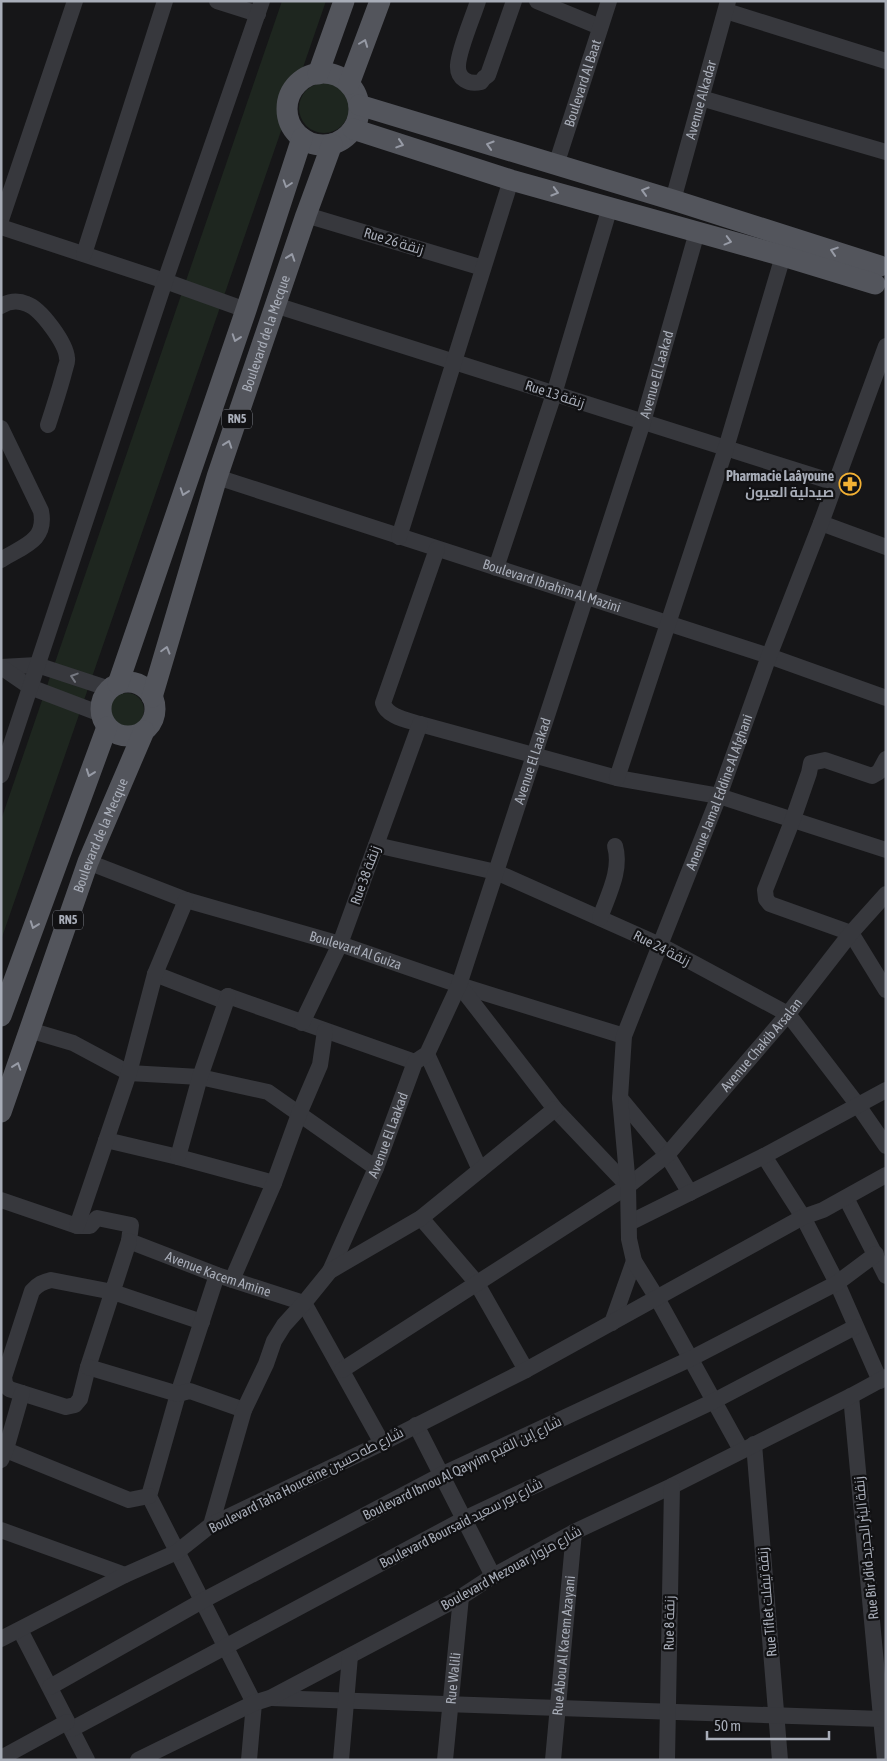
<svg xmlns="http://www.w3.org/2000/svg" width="887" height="1761" font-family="'Asap Condensed',Cairo,sans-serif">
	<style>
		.green { fill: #1e261f }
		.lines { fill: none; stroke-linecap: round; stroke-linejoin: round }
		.minor { stroke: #37383d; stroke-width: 16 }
		.major { stroke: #53555c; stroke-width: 21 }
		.oneway { stroke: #979ba6 }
		.oneway2 { stroke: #757881 }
		.labels { text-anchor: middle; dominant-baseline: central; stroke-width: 4.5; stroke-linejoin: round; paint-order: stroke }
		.shield { fill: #111113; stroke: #7b7e86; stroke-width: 1 }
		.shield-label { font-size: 12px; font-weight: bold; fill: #a8adb8 }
		.street-label { font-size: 14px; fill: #a8adb8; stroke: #111113 }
		.poi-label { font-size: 14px; font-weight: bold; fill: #a8adb8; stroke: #111113; text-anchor: end }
	</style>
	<rect width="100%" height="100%" fill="#161618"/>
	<!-- green -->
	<g class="green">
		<polygon points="282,1 326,1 1,940 1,820"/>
		<circle cx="324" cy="108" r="25"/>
		<circle cx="127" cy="710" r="17"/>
	</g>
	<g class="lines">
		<!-- minor -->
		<g class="minor">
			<polyline points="217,1 258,14"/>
			<path d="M478,1C473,17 459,49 458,65C457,79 469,85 481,82L484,78L488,75L514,1"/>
			<polyline points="537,1 600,27"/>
			<polyline points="726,11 886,61"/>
			<polyline points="701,98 886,152"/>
			<path id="s1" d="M556,165L609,1"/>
			<path id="s2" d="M673,200L728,1"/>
			<polyline points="306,215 483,268"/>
			<polyline points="1,220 75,1"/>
			<polyline points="1,227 165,281 246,310"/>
			<polyline points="84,254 165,1"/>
			<polyline points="275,305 836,483"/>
			<path d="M1,306C9,301 18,300 27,304C41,309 66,343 67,358C68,361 66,366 65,369C60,389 54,406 48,425"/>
			<path d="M1,428L41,511C47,541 23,546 1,560"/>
			<path id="s3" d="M217,477L769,656L886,698"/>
			<polyline points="821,523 886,547"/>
			<polyline points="399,537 511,180"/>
			<path d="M437,549L383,703C387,717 407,720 420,724L617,778L719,796L886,850"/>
			<polyline points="496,568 554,394 610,207"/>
			<polyline points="1,667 37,665 110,689"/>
			<polyline points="1,667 30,687 101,714"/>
			<polyline points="886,759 879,772 872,776 825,760 811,763 809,773 793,819 765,890 766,899 770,904 851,933 886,990"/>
			<polyline points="1,775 165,281 262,1"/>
			<polyline points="617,778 726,448 783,256"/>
			<polyline points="376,845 496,872 660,945 788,1014 857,1104 886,1146"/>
			<path id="s4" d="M88,862L186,900L340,944L459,985L624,1036"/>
			<path d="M600,918C608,895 622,870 615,846"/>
			<polyline points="155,974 222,1000 228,996 415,1062"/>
			<polyline points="459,985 555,1109 628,1186"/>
			<polyline points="302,1023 340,944 420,724"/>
			<polyline points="29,1030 73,1043 129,1073 200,1077 268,1092 376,1168"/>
			<polyline points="427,1054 480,1170"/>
			<polyline points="620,1098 667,1155 690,1193"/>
			<polyline points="106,1140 178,1157 274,1183"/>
			<polyline points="764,1156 803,1217 837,1283 880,1381"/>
			<polyline points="178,1157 200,1077 228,996"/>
			<polyline points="846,1198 886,1276"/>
			<path id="s5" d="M1,1200L77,1226H90L97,1218L131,1225L129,1241L217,1275L304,1303L382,1443"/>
			<polyline points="421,1218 476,1282 526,1370"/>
			<polyline points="629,1223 764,1156 886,1090"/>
			<polyline points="77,1226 129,1073 155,974 186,900"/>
			<path d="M129,1241L88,1367L80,1399L75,1405L66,1407L9,1389L5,1384L4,1377L32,1291C38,1284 43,1282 51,1280L113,1292L202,1322"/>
			<path id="s6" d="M330,1271L376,1168L415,1062L427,1054L459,985L643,422L697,232"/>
			<polyline points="217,1275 178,1394 149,1496 254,1703 249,1760"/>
			<polyline points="232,1280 274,1183 299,1114 320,1065 325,1031"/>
			<polyline points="612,1323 634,1261"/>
			<polyline points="88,1367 178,1394 190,1391 244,1410"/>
			<path id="s7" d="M342,1370L628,1186L667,1155L788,1014L851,933L886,894"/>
			<polyline points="851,1396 885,1760"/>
			<polyline points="416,1425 493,1576"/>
			<polyline points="754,1444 780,1760"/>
			<polyline points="1,1448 129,1500 149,1496"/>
			<path id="s8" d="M741,1450L657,1298L634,1261L629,1239L628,1186L620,1098L624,1036L719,796L769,656L821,523L886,346"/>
			<polyline points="1,1460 6,1449 22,1393"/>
			<polyline points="211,1525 244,1410 266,1364 274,1341 284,1325 304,1303 330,1271 421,1218 555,1109"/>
			<polyline points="1,1530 125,1575"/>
			<polyline points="20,1630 87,1760"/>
			<polyline points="1,1639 125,1575 177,1552 211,1525 382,1443 526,1370 803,1217 823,1210 886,1175"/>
			<polyline points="50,1687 202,1601 441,1475 690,1359 837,1283 876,1254"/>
			<polyline points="271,1698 882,1719 886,1721"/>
			<polyline points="72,1729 464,1519 714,1401 855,1327"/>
			<polyline points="1,1758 67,1722"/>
			<polyline points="138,1760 254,1703 270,1698 461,1597 493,1576 574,1532 672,1486 851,1396 886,1377"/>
			<polyline points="341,1760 350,1656"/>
			<path id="s9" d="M445,1760L461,1597"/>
			<path id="s10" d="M553,1760L574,1532"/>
			<polyline points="667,1760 672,1486"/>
		</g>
		<!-- major -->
		<g class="major">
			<circle cx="323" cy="109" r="36"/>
			<polyline points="318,74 344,1"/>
			<polyline points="349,84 380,1"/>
			<polyline points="359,105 673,200 880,266"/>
			<polyline points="353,129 511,180 783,256 875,284"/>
			<circle cx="128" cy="709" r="27"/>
			<polyline points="118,684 246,310 302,138"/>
			<path id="s11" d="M152,697L217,477L306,215L332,144"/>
			<polyline points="1,1016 107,727"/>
			<path id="s12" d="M1,1112L88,862L144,731"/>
		</g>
	</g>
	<!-- one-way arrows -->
	<defs><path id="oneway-chevron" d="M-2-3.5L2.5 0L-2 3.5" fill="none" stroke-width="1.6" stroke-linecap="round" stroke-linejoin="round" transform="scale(1.25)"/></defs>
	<g class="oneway">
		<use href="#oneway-chevron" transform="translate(364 43) rotate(-69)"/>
		<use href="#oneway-chevron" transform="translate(400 144) rotate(18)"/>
		<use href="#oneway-chevron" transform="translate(490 145) rotate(-163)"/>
		<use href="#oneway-chevron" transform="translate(287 184) rotate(108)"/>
		<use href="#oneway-chevron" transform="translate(645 191) rotate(-163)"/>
		<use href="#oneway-chevron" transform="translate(555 192) rotate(16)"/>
		<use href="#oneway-chevron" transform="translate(728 241) rotate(15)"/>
		<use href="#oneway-chevron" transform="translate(834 251) rotate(-162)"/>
		<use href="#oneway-chevron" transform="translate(291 257) rotate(-71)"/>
		<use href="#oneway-chevron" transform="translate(236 338) rotate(109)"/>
		<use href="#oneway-chevron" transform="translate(228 444) rotate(-71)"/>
		<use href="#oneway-chevron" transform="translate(184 492) rotate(109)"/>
		<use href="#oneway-chevron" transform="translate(166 650) rotate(-74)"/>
		<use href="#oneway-chevron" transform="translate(90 773) rotate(110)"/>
		<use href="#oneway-chevron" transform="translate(34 925) rotate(110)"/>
		<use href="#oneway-chevron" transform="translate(17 1066) rotate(-71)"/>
	</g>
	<use class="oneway2" href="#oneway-chevron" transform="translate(74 677) rotate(-162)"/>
	<!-- icons -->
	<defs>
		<g id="pharmacy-ring" transform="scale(1.125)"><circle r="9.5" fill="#111113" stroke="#f2b134" stroke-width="1.5"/><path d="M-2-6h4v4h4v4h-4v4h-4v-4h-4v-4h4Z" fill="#f2b134"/></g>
	</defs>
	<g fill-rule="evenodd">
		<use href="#pharmacy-ring" x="850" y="484"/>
	</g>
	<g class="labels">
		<!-- shield labels -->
		<g class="shield">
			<rect x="222" y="409.5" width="30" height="19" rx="4"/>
			<rect x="53" y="910.5" width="30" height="19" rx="4"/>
		</g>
		<g class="shield-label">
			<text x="237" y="419">RN5</text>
			<text x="68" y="920">RN5</text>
		</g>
		<!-- street labels -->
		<g class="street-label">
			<text stroke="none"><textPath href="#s1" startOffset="86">Boulevard Al Baat</textPath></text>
			<text stroke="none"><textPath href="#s2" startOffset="104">Avenue Alkadar</textPath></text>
			<text transform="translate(394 241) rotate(17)">Rue 26 زنقة</text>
			<text stroke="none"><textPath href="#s11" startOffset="381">Boulevard de la Mecque</textPath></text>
			<text stroke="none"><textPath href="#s6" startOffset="958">Avenue El Laakad</textPath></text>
			<text transform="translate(555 394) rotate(18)">Rue 13 زنقة</text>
			<text stroke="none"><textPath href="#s3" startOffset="352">Boulevard Ibrahim Al Mazini</textPath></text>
			<text stroke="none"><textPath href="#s6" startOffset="552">Avenue El Laakad</textPath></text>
			<text stroke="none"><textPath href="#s8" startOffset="705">Anenue Jamal Eddine Al Afghani</textPath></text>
			<text stroke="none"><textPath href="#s12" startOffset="294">Boulevard de la Mecque</textPath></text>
			<text transform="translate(365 875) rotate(-70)">Rue 38 زنقة</text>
			<text transform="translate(662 948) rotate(27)">Rue 24 زنقة</text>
			<text stroke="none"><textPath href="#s4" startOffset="282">Boulevard Al Guiza</textPath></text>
			<text stroke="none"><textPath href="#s7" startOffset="535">Avenue Chakib Arsalan</textPath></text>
			<text stroke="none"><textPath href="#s6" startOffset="148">Avenue El Laakad</textPath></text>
			<text stroke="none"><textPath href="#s5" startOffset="250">Avenue Kacem Amine</textPath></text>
			<text transform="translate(462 1468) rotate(-26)">Boulevard Ibnou Al Qayyim شارع إبن القيم</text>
			<text transform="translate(306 1480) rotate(-27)">Boulevard Taha Houceine شارع طه حسين</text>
			<text transform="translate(461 1523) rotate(-27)">Boulevard Boursaid شارع بور سعيد</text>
			<text transform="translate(866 1548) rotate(-96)">Rue Bir Jdid زنقة البئر الجديد</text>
			<text transform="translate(511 1568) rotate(-29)">Boulevard Mezouar شارع مزوار</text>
			<text transform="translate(767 1602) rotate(-95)">Rue Tiflet زنقة تيفلت</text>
			<text transform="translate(669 1623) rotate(-89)">Rue 8 زنقة</text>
			<text stroke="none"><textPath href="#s10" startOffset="115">Rue Abou Al Kacem Azayani</textPath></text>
			<text stroke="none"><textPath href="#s9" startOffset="82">Rue Walili</textPath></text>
		</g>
		<!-- poi labels -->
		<g class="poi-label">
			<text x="834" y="476">Pharmacie Laâyoune<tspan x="834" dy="16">صيدلية العيون</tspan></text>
		</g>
	</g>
	<!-- border -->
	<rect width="887" height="1761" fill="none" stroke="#a8adb8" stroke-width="5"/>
	<!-- scale -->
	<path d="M707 1731v8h122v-8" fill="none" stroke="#a8adb8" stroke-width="2.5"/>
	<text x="714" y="1731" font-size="15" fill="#a8adb8" stroke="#111113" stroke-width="4" paint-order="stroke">50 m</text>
</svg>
